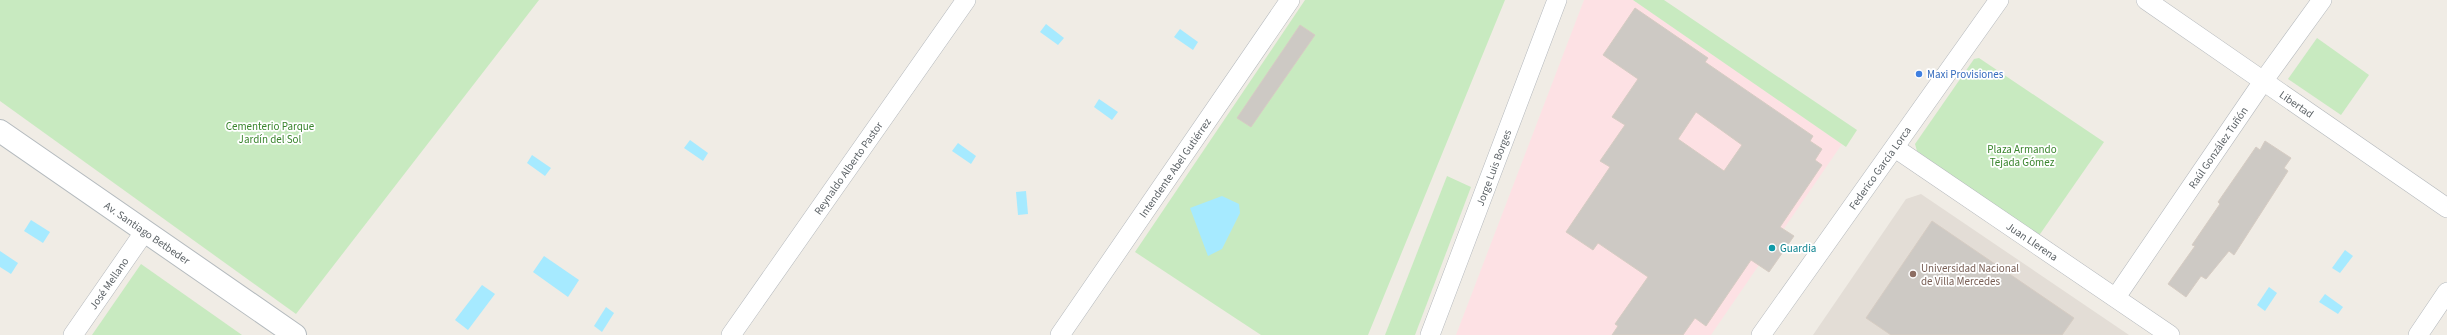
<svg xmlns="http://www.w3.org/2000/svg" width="2447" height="335" font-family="'Source Sans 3',sans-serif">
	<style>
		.education { fill: #e3ddd6 }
		.medical { fill: #fde1e4 }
		.green { fill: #c8eac0 }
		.water { fill: #a6eaff }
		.building { fill: #cdc9c4; stroke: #d6ccc3; fill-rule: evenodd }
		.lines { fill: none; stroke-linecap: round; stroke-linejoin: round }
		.minor-casing { stroke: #b5b9bd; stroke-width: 20 }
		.secondary-casing { stroke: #b4babe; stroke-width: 24 }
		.minor { stroke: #fff; stroke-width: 19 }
		.secondary { stroke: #fff; stroke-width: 22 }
		.shop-dot { fill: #3f7fe0; stroke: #fff; stroke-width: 1.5 }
		.culture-dot { fill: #0f9aa8; stroke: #fff; stroke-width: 1.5 }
		.education-dot { fill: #8d6e63; stroke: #fff; stroke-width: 1.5 }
		.labels { text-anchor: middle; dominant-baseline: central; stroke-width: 3.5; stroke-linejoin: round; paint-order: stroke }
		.shop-label { font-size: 11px; fill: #366cbe; stroke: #fff; text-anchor: start }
		.street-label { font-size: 11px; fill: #5d6367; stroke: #fff }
		.park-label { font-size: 11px; fill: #3a852e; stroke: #fff }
		.culture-label { font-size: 11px; fill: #0d838f; stroke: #fff; text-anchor: start }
		.education-label { font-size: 11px; fill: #785e54; stroke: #fff; text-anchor: start }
	</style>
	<rect width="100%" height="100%" fill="#f0ece5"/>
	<!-- education -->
	<polygon class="education" points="1921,194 2129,335 1813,335 1906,199"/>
	<!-- medical -->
	<polygon class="medical" points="1584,0 1633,0 1842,144 1711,335 1456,335"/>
	<!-- green -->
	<g class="green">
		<polygon points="0,0 539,0 296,314 0,101"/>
		<polygon points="1305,0 1505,0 1368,335 1261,335 1135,252"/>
		<polygon points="1633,0 1664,0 1857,130 1846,147"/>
		<polygon points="2317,38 2369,75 2341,115 2288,79"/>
		<polygon points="1979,58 2104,142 2038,237 1917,151 1915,144 1974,59"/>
		<polygon points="1447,176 1471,187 1415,335 1385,335"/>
		<polygon points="141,264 242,335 92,335"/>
	</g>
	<!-- water -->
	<g class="water">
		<polygon points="1046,24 1064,38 1058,45 1040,32"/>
		<polygon points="1180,29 1198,42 1193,50 1174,37"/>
		<polygon points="1099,99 1118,112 1112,120 1094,107"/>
		<polygon points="690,140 708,153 703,161 684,148"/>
		<polygon points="958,143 976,156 971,164 952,151"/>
		<polygon points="532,155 551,168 545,176 527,163"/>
		<polygon points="1026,191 1028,214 1018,215 1016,192"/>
		<polygon points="1222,196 1239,204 1240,213 1222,249 1208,256 1190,208"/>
		<polygon points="31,220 50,232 43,243 24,231"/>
		<polygon points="2345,250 2353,256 2340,273 2332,268"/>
		<polygon points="0,251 18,263 11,274 0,267"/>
		<polygon points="544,256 579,280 568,297 533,272"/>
		<polygon points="482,285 495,294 468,330 455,320"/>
		<polygon points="2269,287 2277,293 2265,311 2257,305"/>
		<polygon points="2325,294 2343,307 2338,314 2319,302"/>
		<polygon points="606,307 614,313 602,332 594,326"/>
	</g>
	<!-- building -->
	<g class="building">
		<path d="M1635,8L1708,58L1705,62L1813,136L1810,141L1822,149L1815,160L1822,165L1780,227L1794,236L1769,272L1751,260L1706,326L1695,318L1683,335H1612L1618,326L1615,324L1648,277L1598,243L1593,250L1566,232L1610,167L1600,161L1625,125L1612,117L1638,79L1603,55ZM1696,112L1742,145L1724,171L1678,139Z"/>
		<polygon points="1300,25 1315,35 1251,127 1237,118"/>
		<polygon points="2265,141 2291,158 2284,168 2288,171 2234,255 2229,251 2206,279 2201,276 2186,297 2168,284 2195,246 2192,245 2220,204 2218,202 2256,147 2260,150"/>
		<polygon points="1932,221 2074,318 2062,335 1891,335 1866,318"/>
	</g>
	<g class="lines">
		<!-- minor casing -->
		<g class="minor-casing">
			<g id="minor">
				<path id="s1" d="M2146,0L2447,208"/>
				<path id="s2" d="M1895,148L2170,335"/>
				<path id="s3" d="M2116,297L2264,80L2322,0"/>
				<path id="s4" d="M73,335L145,231"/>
				<path id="s5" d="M731,335L966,0"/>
				<path id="s6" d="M1060,335L1290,0"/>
				<path id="s7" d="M1430,335L1557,0"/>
				<path id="s8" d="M1761,335L1999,0"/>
				<polyline points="2418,335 2447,292"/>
			</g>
		</g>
		<!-- secondary casing -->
		<g class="secondary-casing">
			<g id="secondary">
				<path id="s9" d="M0,131L295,335"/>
			</g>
		</g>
		<!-- minor -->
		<use href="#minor" class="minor"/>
		<!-- secondary -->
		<use href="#secondary" class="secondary"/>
	</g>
	<!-- markers -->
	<circle class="shop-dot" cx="1919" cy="74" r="4"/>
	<circle class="culture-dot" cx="1772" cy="248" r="4"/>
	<circle class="education-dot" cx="1913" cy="274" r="4"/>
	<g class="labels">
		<!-- shop labels -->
		<g class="shop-label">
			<text x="1927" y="74">Maxi Provisiones</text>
		</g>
		<!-- street labels -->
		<g class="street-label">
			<text stroke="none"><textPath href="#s1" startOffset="183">Libertad</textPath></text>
			<text stroke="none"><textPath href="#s3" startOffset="181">Raúl González Tuñón</textPath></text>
			<text stroke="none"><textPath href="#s6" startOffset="203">Intendente Abel Gutiérrez</textPath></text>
			<text stroke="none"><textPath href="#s5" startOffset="204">Reynaldo Alberto Pastor</textPath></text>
			<text stroke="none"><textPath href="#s7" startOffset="179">Jorge Luis Borges</textPath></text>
			<text stroke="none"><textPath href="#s8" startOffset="205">Federico García Lorca</textPath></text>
			<text stroke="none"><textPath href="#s9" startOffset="179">Av. Santiago Betbeder</textPath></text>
			<text stroke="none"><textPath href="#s2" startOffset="166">Juan Llerena</textPath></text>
			<text stroke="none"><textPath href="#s4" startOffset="63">José Mellano</textPath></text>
		</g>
		<!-- park labels -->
		<g class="park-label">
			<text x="270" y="126">Cementerio Parque<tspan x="270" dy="13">Jardín del Sol</tspan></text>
			<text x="2022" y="149">Plaza Armando<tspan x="2022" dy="13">Tejada Gómez</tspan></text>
		</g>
		<!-- culture labels -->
		<g class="culture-label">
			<text x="1780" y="248">Guardia</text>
		</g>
		<!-- education labels -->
		<g class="education-label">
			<text x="1921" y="268">Universidad Nacional<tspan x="1921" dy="13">de Villa Mercedes</tspan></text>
		</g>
	</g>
</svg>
